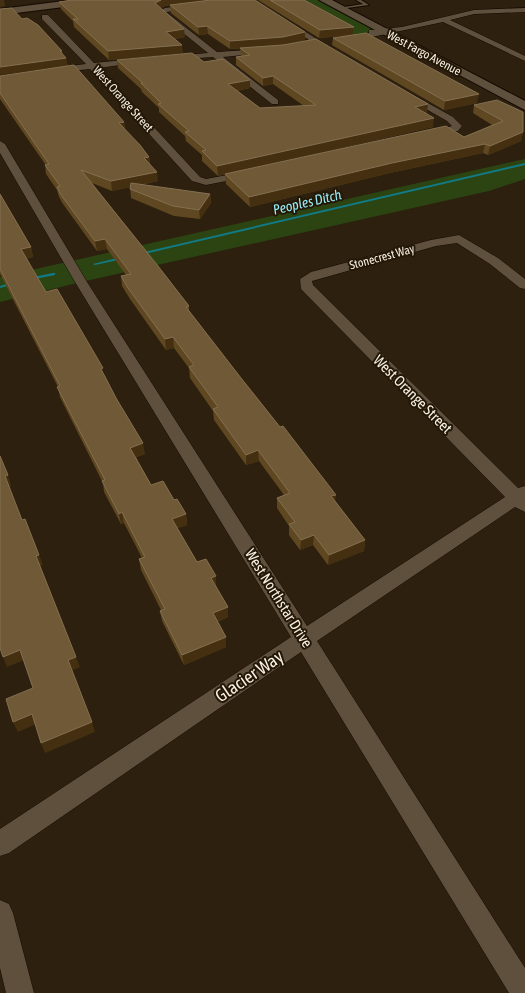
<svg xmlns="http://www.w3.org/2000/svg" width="525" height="993" font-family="'Asap Condensed',sans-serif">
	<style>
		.green { fill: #2b4412 }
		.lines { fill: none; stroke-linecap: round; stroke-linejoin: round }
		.stream { fill: #127a85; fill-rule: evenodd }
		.lane-casing { stroke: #150900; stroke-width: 2 }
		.street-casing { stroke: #150900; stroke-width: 1 }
		.secondary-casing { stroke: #150900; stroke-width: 2 }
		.lane { fill: #5e503d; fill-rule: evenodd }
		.street { fill: #5e503d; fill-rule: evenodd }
		.secondary { fill: #5e503d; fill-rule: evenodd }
		.wall { fill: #5f4721 }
		.shaded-wall { fill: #443011 }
		.building { fill: #6f5936; stroke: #847051 }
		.labels { text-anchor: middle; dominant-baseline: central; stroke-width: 4; stroke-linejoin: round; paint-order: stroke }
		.far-street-label { font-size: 12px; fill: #f8efe4; stroke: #231706 }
		.far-water-label { font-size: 14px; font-style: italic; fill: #99edf9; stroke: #231706 }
		.street-label { font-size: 15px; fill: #f8efe4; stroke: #231706 }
		.near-street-label { font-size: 18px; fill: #f8efe4; stroke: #231706 }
	</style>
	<rect width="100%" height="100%" fill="#2d200f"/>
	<!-- green -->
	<g class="green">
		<polygon points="300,0 328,0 356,15 392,30 333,41 343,36"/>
		<polygon points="525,159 525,179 489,191 81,282 0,302 0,277"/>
	</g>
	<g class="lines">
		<!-- stream -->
		<g class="stream">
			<polygon points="525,163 525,165 140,255 138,254 140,253"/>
			<polygon points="121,257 123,258 123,259 95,265 93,264"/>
			<polygon points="53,273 55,273 55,275 30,280 28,279 28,278"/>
			<polygon points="13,282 15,283 15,284 0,288 0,286"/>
		</g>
		<!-- lane casing -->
		<g class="lane-casing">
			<polygon id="lane" points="356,0 361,0 369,5 340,9 338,8 363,4"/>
		</g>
		<!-- street casing -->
		<g class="street-casing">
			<g id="street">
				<polygon points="246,0 254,0 338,52 331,54"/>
				<polygon points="193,4 196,4 196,8 166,12 217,52 266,49 267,51 263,53 223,57 278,100 278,104 272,104 213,57 171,60 170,58 174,56 208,53 157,12 165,8"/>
				<polygon points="525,8 525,12 474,14 450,20 525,56 525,61 443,22 348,42 344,40 369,33 369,30 372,30 402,27 474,10"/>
				<polygon points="42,15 48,15 94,63 144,58 145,60 141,62 99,68 200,177 206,179 248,171 252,172 253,174 252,176 206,185 192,181 90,69 49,73 48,71 52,68 86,64 42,19"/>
				<polygon points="408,92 453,117 462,126 458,131 427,137 427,133 452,126 447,121 405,97 405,93"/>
				<polygon points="0,141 5,144 87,282 307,626 505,497 301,289 300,279 311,272 431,240 459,235 498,258 525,279 525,289 520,288 490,264 457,243 436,246 312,281 313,285 518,488 525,486 525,512 515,507 317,641 525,968 525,993 509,993 301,652 9,853 0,856 0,829 291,637 75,282 0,153"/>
				<polygon points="0,900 9,904 13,913 34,993 6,993 0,968"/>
			</g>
		</g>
		<!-- secondary casing -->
		<g class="secondary-casing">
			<g id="secondary">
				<polygon points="72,0 101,0 96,3 0,15 0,9"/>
				<polygon points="319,0 332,0 525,101 525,110"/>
			</g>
		</g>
		<!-- lane -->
		<use href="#lane" class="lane"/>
		<!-- street -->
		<use href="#street" class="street"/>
		<!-- secondary -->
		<use href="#secondary" class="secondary"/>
	</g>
	<!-- wall -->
	<g class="wall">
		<polygon points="209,0 165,6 160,8 185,37 175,39 183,53 109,60 74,27 73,21 61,9 59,2"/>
		<polygon points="258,0 304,0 354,27 353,35 319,38"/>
		<polygon points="170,5 305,40 283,45 427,113 426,113 433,127 218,176 202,161 202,155 186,141 185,136 159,112 159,108 142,92 141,89 118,68 117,60 204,62 250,88 237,91 260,108 304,106 273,84 263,86 236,65 236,57 241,56 240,48 262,47 230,49 208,34 199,35 171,13"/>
		<polygon points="333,38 477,103 444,110 332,45"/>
		<polygon points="0,76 124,122 125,130 149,157 150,164 158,181 141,185 210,194 211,203 200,219 174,216 131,198 130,187 112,191 92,183 189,306 189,311 365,540 364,551 328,565 313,545 300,550 289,535 289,526 277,508 277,498 284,495 259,461 246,465 214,420 213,411 190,378 189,368 174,348 166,350 130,299 122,286 121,276 126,275 107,249 97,251 63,204 59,197 57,190 46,174 45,165 45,164 0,99"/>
		<polygon points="474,105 523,132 521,141 488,155 483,153 390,173 250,207 226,184 225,174 464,137 492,125 473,113"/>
		<polygon points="0,194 31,247 33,257 26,259 46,292 105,376 145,454 136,457 151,485 174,500 186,514 187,525 177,528 197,562 216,587 228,607 228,617 217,622 226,637 226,647 184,665 162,621 160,611 161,610 141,570 139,559 142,558 124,523 121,524 104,492 103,483 60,397 58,387 0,274"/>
	</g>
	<!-- shaded-wall -->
	<g class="shaded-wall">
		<polygon points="0,0 4,0 5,6 0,7"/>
		<polygon points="161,0 209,0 165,6 155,11 155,3"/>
		<polygon points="207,26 208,34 199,35 198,27"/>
		<polygon points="354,27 353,35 319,38 320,30"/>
		<polygon points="184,29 185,37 166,40 166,32"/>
		<polygon points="305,32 305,40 283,45 230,49 230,41"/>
		<polygon points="182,45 183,53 109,60 108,51"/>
		<polygon points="60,51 62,51 64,58 66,58 68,66 0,75 0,67"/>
		<polygon points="273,76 273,84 263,86 263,78"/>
		<polygon points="250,80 250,88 228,92 228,84"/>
		<polygon points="479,94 477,103 444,110 445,101"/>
		<polygon points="428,104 427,113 414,116 415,107"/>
		<polygon points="434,118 433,127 218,176 217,166"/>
		<polygon points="124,122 125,131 119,123"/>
		<polygon points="523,132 521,141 488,155 490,146"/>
		<polygon points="485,144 483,153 390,173 250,207 249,197 392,163"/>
		<polygon points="149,157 150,167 144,158"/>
		<polygon points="157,172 158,181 112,191 111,181"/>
		<polygon points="210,194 211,203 200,219 199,210"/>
		<polygon points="105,239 107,249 97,251 95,241"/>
		<polygon points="31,247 33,257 23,260 21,249"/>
		<polygon points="173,337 174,348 166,350 165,339"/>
		<polygon points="143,443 145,454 132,458 130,448"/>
		<polygon points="258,450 259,461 246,465 246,455"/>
		<polygon points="8,475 11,486 9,487 5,476"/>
		<polygon points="336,495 335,505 331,496"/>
		<polygon points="122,512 124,523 121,524 119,514"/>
		<polygon points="186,514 187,525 173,530 172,519"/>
		<polygon points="314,535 313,545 300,550 301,540"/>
		<polygon points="365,540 364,551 328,565 329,555"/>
		<polygon points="39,555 43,565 39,566 36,556"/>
		<polygon points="216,576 216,587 211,578"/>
		<polygon points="228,607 228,617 213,623 213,613"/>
		<polygon points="226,637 226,647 184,665 182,655"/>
		<polygon points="20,650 24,660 7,667 3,657"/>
		<polygon points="76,657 80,667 71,671 68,660"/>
		<polygon points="32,714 36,724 18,732 13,722"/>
		<polygon points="92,722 95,732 45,753 41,743"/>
	</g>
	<!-- building -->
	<g class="building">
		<polygon points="72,0 161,0 155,3 184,29 166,32 182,45 108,51 73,19 78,19 59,2"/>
		<polygon points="211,0 255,0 305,32 283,37 230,41 207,26 198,27 170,5"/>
		<polygon points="270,0 304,0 354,27 320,30"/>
		<polygon points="12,8 22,19 27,18 38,25 62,51 60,51 66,58 0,67 0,9"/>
		<polygon points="366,33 479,94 445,101 333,38"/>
		<polygon points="316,39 428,104 415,107 434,118 217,166 202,151 206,150 185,132 189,131 158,104 161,103 141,83 143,83 117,60 192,53 204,62 223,59 250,80 228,84 260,108 316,105 273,76 263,78 236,57 250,55 240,48 283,45"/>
		<polygon points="74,65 124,122 119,123 140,145 149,157 144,158 157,172 111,181 81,170 158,266 189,306 186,307 241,378 280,427 283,426 336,495 331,496 365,540 329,555 314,535 301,540 289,524 295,522 277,498 290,493 258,450 246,455 213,409 218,407 189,367 194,365 173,337 165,339 128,288 121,276 131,274 105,239 95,241 61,195 57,187 60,186 45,165 49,164 0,93 0,76"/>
		<polygon points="497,100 523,112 523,132 490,146 485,144 392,163 249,197 225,174 446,126 464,137 503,121 474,105"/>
		<polygon points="131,183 210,194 199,210 173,206 130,189"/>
		<polygon points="0,194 31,247 21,249 46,292 57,289 103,368 101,369 116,398 143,443 130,448 151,485 163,481 174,500 177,499 186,514 172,519 197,562 206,559 216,576 211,578 228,607 213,613 226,637 182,655 160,611 165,609 139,559 145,557 122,512 119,514 102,481 105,480 57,387 60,386 0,269"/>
		<polygon points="0,456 8,475 5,476 22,520 25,519 39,555 36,556 76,657 68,660 92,722 41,743 32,714 13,722 6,699 33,688 20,650 3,657 0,648 0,597 1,596 0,592"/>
	</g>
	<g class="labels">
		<!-- far-street labels -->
		<g class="far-street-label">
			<text transform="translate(424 53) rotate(28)">West Fargo Avenue</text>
			<text transform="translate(123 99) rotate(48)">West Orange Street</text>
			<text transform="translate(382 257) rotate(-15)">Stonecrest Way</text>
		</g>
		<!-- far-water labels -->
		<g class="far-water-label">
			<text transform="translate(307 202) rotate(-13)">Peoples Ditch</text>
		</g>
		<!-- street labels -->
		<g class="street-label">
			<text transform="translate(413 394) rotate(45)">West Orange Street</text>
			<text transform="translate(279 598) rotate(58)">West Northstar Drive</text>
		</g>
		<!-- near-street labels -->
		<g class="near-street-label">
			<text transform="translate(249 676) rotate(-34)">Glacier Way</text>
		</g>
	</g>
</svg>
